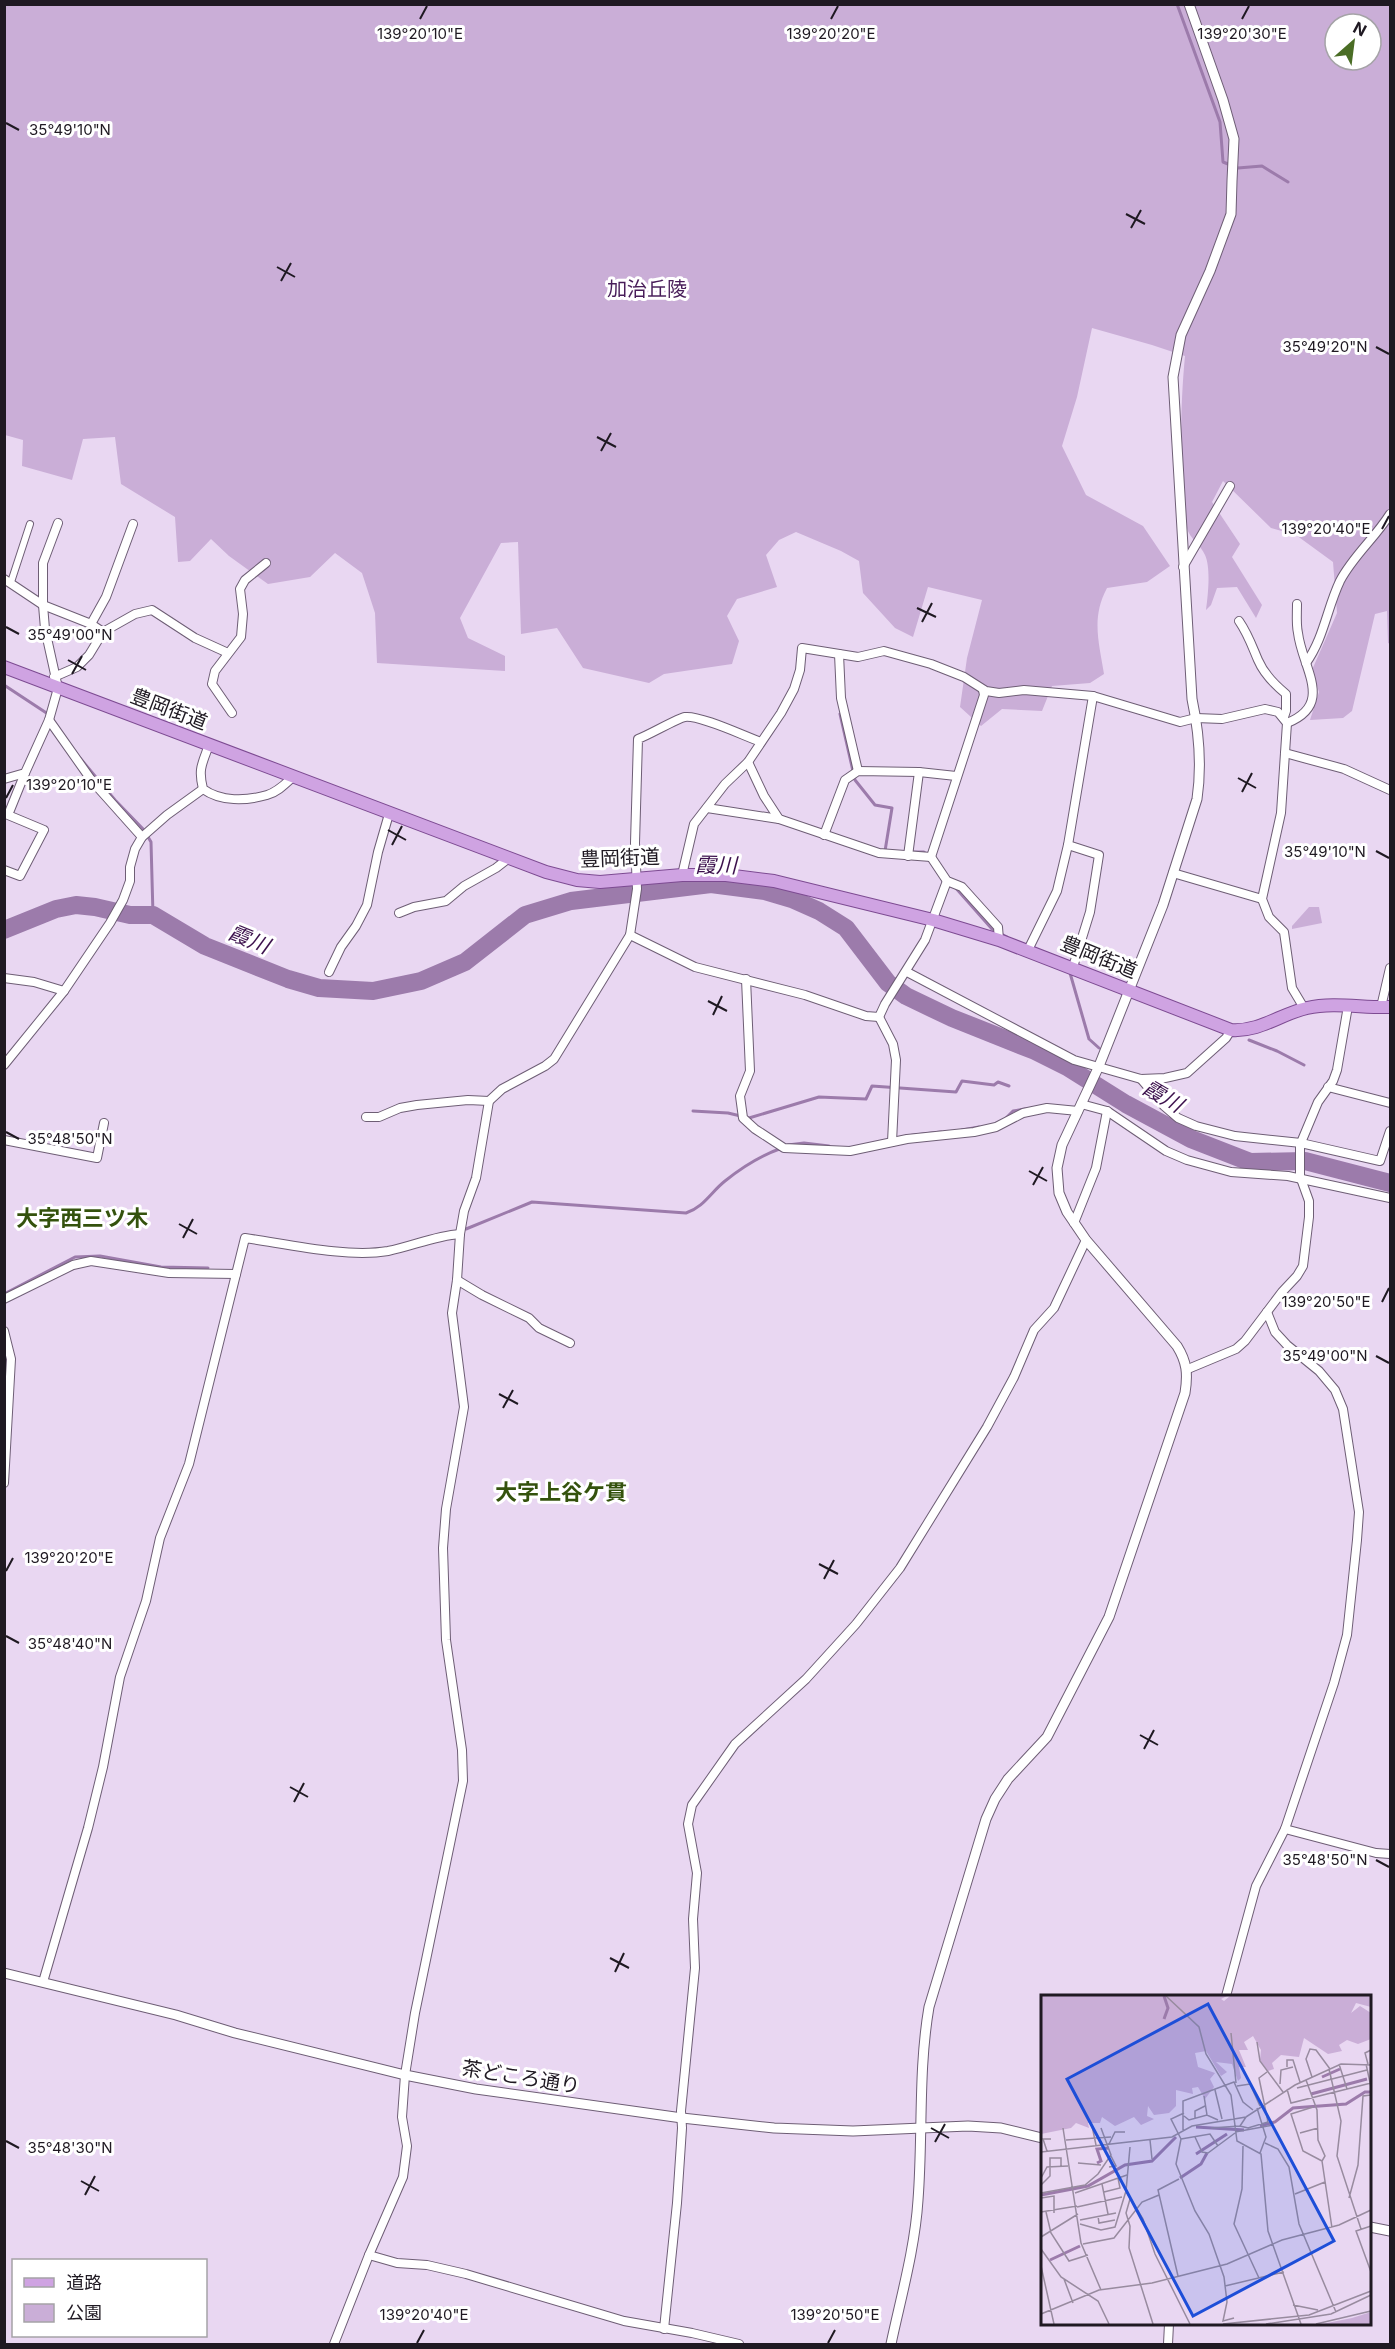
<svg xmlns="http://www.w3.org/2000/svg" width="1395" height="2349" font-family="Inter,'Noto Sans JP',sans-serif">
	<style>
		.green { fill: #caaed7; fill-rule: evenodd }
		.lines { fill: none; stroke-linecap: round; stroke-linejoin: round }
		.stream { stroke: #9c7bab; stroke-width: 3 }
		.river { stroke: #9c7bab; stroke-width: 18 }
		.pedestrian-casing { stroke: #6e5e75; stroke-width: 8 }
		.minor-casing { stroke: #6e5e75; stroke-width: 10 }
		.tertiary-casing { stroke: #6e5e75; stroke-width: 11 }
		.primary-casing { stroke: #7d4b92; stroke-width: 14 }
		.pedestrian { stroke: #fff; stroke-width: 6 }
		.minor { stroke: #fff; stroke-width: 8 }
		.tertiary { stroke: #fff; stroke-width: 9 }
		.primary { stroke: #cfa3e2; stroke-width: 12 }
		.ticks { fill: none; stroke: #1f1922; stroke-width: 2 }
		.labels { text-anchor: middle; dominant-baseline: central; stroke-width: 6; stroke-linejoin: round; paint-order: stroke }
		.park-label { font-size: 20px; fill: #481d59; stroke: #fff }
		.street-label { font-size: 20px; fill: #1f1922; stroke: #fff }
		.water-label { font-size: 21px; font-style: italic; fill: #3c114d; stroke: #fff }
		.quarter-label { font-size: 22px; font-weight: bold; fill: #34520d; stroke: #fff }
		.inset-river { fill: none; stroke: #9c7bab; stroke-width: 3 }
		.inset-road { fill: none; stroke: #988b9f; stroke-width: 1.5 }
		.view { fill: #1d4ed8; fill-opacity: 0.15; stroke: #1d4ed8; stroke-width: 3 }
		.inset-edge { fill: none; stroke: #1f1922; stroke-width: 3 }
		.ticks-label { font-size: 15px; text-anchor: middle; fill: #1f1922; stroke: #fff; stroke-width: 6; stroke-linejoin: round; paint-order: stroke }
	</style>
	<rect width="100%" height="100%" fill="#e9d7f2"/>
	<!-- green -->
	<g class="green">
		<path d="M5,5H1390V644L1388,643L1387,611L1375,614L1352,711L1343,718L1310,720L1319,692L1312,670L1337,613L1333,562L1296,535L1271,528L1223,481L1212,502L1240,544L1232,557L1262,605L1256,618L1237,587L1217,588L1211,605L1206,610C1208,595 1211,568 1205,555C1201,545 1189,538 1187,528C1179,477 1180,407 1185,356L1152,345L1092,328L1077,397L1062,446L1086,495L1143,526L1170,566L1147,582L1107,588C1091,618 1099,642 1104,674L1090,683L1052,686L1042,711L1002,709L981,726L960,707L967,658L982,600L928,587L913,637L895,628L863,593L859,561L841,551L796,532L779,540L766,555L777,587L737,599L727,616L739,641L732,664L664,674L649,683L583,668L557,628L521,634L518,542L501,543L460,618L468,638L505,656V671L377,663L375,613L362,573L335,553L310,577L268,584L229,556L211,539L190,561L178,562L175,517L121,484L115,437L83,439L72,480L22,466L23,440L5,435ZM1335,24H1371V60H1335Z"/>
		<polygon points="1309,907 1319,907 1322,923 1292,929 1292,926"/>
	</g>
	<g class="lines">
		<!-- stream -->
		<g class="stream">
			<polyline points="1177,4 1220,122 1223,162 1238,168 1262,166 1288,182"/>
			<polyline points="4,685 48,714"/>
			<polyline points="840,714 855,780 875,805 892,808 885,851 888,851"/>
			<polyline points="80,758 115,800 144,830 151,842 153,915"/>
			<polyline points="909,852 924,852 926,854"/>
			<polyline points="954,886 992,929 1007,937"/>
			<polyline points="1070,973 1089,1039 1099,1048"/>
			<polyline points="1249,1040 1277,1051 1304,1065"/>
			<polyline points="693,1111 728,1113 749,1118 819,1097 866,1099 872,1086 956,1092 962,1081 994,1085 998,1082 1009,1086"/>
			<polyline points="1005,1119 1013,1111 1025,1109"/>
			<polyline points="962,1130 979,1127"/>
			<polyline points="906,1136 941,1132"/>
			<polyline points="788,1145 804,1143 829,1146"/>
			<path d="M466,1229L532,1202L686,1213C704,1207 711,1192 725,1181C741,1168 762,1155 782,1148"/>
			<polyline points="4,1294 75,1257 100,1256 161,1267 208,1268"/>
		</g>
		<!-- river -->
		<polyline class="river" points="4,930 56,909 76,905 95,907 130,915 153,915 205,946 288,979 319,988 373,991 421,981 465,962 525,915 571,901 711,884 765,891 792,899 819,911 846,928 888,983 906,996 952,1018 1035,1051 1067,1067 1126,1104 1191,1139 1250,1162 1305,1161 1390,1183"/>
		<!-- pedestrian casing -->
		<g class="pedestrian-casing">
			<polyline id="pedestrian" points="11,582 30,524"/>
		</g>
		<!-- minor casing -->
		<g class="minor-casing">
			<g id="minor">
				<polyline points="1183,567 1230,486"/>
				<polyline points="4,579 43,605 91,624 103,632"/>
				<path d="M1239,621C1248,634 1252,646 1258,660C1264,674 1275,685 1286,694V711L1284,717"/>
				<polyline points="91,624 106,597 133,524"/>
				<polyline points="839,654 841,698 858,771"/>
				<path d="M1306,663C1324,638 1327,608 1340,581C1353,556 1375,538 1390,514"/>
				<polyline points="54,677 77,667 89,655 103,632 135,614 152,610 195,638 228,653"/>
				<polyline points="232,713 212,684 215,671 241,637 243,614 240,589 245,580 266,563"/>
				<polyline points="49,720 92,781 142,837"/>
				<path d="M1287,723C1335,704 1302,668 1298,633C1296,624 1297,614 1297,604"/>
				<path d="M209,745C202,764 198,769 203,789C221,802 246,801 267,795C278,792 286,783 294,776"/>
				<polyline points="1285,753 1344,769 1390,790"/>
				<polyline points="748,762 764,796 779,819 879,853 931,857"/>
				<polyline points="4,779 25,773 49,720 58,688 45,629 43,605 43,563 58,523"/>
				<polyline points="707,808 779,819"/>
				<polyline points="824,835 845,780 858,771 919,772 956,776"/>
				<polyline points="1068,845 1099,855 1090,912 1073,967"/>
				<polyline points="908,856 919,772"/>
				<polyline points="931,857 984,695 983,690"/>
				<polyline points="931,857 947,881 962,887 998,927 999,940"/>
				<polyline points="4,870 20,876 44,830 8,815 25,773"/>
				<polyline points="1173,873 1262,899"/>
				<polyline points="682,875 694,824 725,784 748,762 781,713 794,689 800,670 802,648 858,657 884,651 931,664 964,677 986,691 999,693 1024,690 1093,696 1180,722 1196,718 1222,719 1265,709 1278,712 1287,723 1281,813 1262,899 1269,917 1284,932 1292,988 1304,1008"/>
				<polyline points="399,913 414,907 446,901 464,886 496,868 509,858"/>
				<polyline points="630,935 695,967 805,995 866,1016 879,1017"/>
				<polyline points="1028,950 1057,891 1068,845 1093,696"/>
				<polyline points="329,972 341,947 356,926 367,905 378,852 389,814"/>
				<polyline points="907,972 1074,1060 1141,1079 1165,1078 1187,1073 1226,1038 1231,1030"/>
				<polyline points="4,978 34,982 64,991"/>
				<polyline points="746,979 750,1071 740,1096 743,1118 755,1129 784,1148 850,1151 907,1139 974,1132 996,1127 1023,1113 1047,1108 1078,1111"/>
				<polyline points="1381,1007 1390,968"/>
				<polyline points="879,1017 885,1004 925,940 947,881"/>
				<polyline points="879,1017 893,1044 896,1060 892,1142"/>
				<polyline points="4,1065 64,991 110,923 123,900 130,881 130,867 135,849 142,837 167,815 203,789"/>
				<polyline points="1141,1079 1164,1106 1178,1118 1196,1126 1235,1136 1301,1143 1380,1161 1390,1131"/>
				<polyline points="1328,1087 1390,1103"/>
				<polyline points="1081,1104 1107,1111 1166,1151 1187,1160 1231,1172 1288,1176 1390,1198"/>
				<polyline points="366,1117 379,1117 400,1108 417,1105 468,1100 489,1101"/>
				<polyline points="4,1140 97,1158 104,1123"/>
				<polyline points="1074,1223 1096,1168 1107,1111"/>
				<polyline points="457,1280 482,1295 529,1318 539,1328 570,1343"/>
				<polyline points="4,1299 73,1265 91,1261 169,1273 236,1274"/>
				<polyline points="4,1331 11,1359 4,1483"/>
				<polyline points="1188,1369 1236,1349 1245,1341 1282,1292 1297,1276 1303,1266 1309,1217 1309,1201 1300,1176 1300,1145 1318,1102 1333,1081 1337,1070 1348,1006"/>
				<polyline points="1285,1829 1376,1853 1390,1854"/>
				<path d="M43,1982L88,1828L103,1767L120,1677L146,1601L160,1538L189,1464L245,1238C287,1244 347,1258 388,1251C413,1246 434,1236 460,1234"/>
				<polyline points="1226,1996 1256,1886 1285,1829 1334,1683 1347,1635 1357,1540 1359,1512 1343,1409 1335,1390 1319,1371 1287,1345 1275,1332 1267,1312"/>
				<polyline points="369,2255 397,2263 427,2265 466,2274 624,2321 692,2333 739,2344"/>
				<polyline points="664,2329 677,2203 682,2128 681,2111 695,1968 693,1919 697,1873 688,1824 692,1805 735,1744 806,1679 856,1624 900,1568 987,1427 1014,1377 1034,1330 1054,1308 1086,1240"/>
				<path d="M334,2344L369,2255L403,2177L407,2146L402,2117L405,2075L415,2013L463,1781L462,1750L446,1640L443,1548L446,1509L464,1407L452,1313L457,1280L460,1234L464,1211L476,1178L489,1101L502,1089L545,1066L554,1059L630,935L637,889L635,843L638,739C649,735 678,718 685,717C700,715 744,736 761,742"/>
				<polyline points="1168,2344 1169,2324"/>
			</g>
		</g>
		<!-- tertiary casing -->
		<g class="tertiary-casing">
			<g id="tertiary">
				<polyline points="4,1973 176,2015 235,2033 405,2075 476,2089 682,2118 774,2128 853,2131 968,2126 1001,2128 1042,2138"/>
				<polyline points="1370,2227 1390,2231"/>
				<path d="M891,2344C901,2297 915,2248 918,2200C923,2136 918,2071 929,2007L986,1819L995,1799L1008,1779L1047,1737L1109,1617L1185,1393C1188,1374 1187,1362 1177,1346L1086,1240L1067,1212L1059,1193L1057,1168L1062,1145L1099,1066L1163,905L1197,799C1202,765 1199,732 1192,699L1173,377L1181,335L1210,271L1231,214L1232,181L1234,139L1223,100L1189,4"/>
			</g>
		</g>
		<!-- primary casing -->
		<g class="primary-casing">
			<path id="primary" d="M4,667L546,872L577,880L600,882L682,875H726L774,881L933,920L999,940L1231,1030C1260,1032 1280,1014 1307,1008C1334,1002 1363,1008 1390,1007"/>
		</g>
		<!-- pedestrian -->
		<use href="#pedestrian" class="pedestrian"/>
		<!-- minor -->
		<use href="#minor" class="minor"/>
		<!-- tertiary -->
		<use href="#tertiary" class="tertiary"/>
		<!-- primary -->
		<use href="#primary" class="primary"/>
	</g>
	<!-- ticks -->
	<path class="ticks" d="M420,19L427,6M831,19L838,6M1242,19L1249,6M6,123L19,130M1126,214L1145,224M1131,228L1141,210M277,267L295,277M281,281L291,263M1376,347L1389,354M597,437L616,447M601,451L611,433M1382,529L1389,516M917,608L936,617M922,622L932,603M6,627L19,634M68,660L86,670M72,674L82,656M1238,778L1256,788M1242,792L1252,773M6,798L13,785M388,830L406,840M392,845L402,826M1376,851L1389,858M708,1001L727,1011M713,1015L722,996M6,1132L19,1139M1029,1171L1047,1181M1033,1185L1043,1167M179,1224L197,1234M183,1238L193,1219M1382,1302L1389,1288M1376,1356L1389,1363M499,1394L518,1404M503,1408L513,1390M819,1564L838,1574M6,1571L13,1558M824,1579L834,1560M6,1636L19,1643M1140,1735L1158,1745M1144,1749L1154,1730M290,1787L308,1797M294,1802L304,1783M1376,1860L1389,1867M610,1958L629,1968M615,1972L624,1953M931,2128L949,2138M6,2141L19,2148M935,2142L945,2124M81,2181L99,2191M85,2195L95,2176M417,2343L424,2330M828,2343L835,2330"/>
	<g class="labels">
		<!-- park labels -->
		<g class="park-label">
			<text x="647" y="289">加治丘陵</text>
		</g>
		<!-- street labels -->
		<g class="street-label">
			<text transform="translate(169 709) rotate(21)">豊岡街道</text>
			<text transform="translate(620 858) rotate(-2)">豊岡街道</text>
			<text transform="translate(1099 957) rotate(22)">豊岡街道</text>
			<text transform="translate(521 2077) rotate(9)">茶どころ通り</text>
		</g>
		<!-- water labels -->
		<g class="water-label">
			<text transform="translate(716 865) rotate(1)">霞川</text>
			<text transform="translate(249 939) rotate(22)">霞川</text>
			<text transform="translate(1163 1096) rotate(30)">霞川</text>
		</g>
		<!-- quarter labels -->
		<g class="quarter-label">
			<text x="82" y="1218">大字西三ツ木</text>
			<text x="561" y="1492">大字上谷ケ貫</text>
		</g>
	</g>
	<!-- overview -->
	<g transform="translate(1041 1995)">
		<rect width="330" height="330" fill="#e9d7f2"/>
		<path d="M0,1H186L180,4L183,6L189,1H330V12L315,8L310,18L319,11L330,18V44L317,49L306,45L298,50L301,56L287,59L263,43L258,62L240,60L231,68L233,74L227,76L219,65L220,55L212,41L203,47L207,55H198L205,72H198L200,83L197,86L191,69L175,67L186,77L180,81L165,56L154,58L157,72L174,78L169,84L173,92L164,104L157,92L151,93L152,99L135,95V111L128,118L113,120L107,111L106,121L113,124L100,130L93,122L74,131L61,122L59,128H47L48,133L35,128L30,133L0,139ZM330,317V329H281L311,323Z" fill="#caaed7"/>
		<path class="inset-river" d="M123,1L127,13L123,24M281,82L299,74M270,99L326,84M219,131L234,127L252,113L305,109L324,97H330M155,132L203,135M155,159L186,139M56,168L60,166L56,154L68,153M139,183L160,169L166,158M0,200L47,191L84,170L111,166L135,142M9,265L39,251"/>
		<path class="inset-road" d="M125,1L158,32L165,59L190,100L196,146L220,159L227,236L260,329M190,38L195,88M216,47L219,66L242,97M298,69L306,94M325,69L330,92M327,69L324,58L330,55M246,72V65H252L259,87M288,74L300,126L296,161L320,234M271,82L265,64L269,54L275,55L289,74M265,85L276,115L277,145L284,161L281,166L291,233M239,89L240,75L252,72M196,91L209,89L219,111M256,93L326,75M246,94L250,108L330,88M174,95L181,124M163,101L166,120M272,112L250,119L262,156L281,166M216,113L225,142L219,158M143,118L130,124L140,144L135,169L154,216L168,239L183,282L186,307L182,326L193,323M143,121L148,125L166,120L177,125M154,124V116L164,111M51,131L55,150M199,131L207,133L227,127L218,83L226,77M22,133L40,248L60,295M170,133L199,131L205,122M142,135V106L193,87L202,107L212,115M194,137L232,130M259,138L277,133M154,142L161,157L167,158L194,138M140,144L169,139L177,151M25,145L70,142M109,145L111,164M224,148L237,154L248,172L258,229L295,317M68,149L74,137H84M202,151L201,194L193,229L218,283M89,152L85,196L102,224L114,259L149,329M6,156L2,144H10M0,157L131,142L151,131L205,122L254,90L300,69L330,70M37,168L60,170M68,172L75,171L70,161M0,183L6,172L27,171M61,189L67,219M0,190L9,181V163H20V171M63,197L79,193L77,183M0,198L44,190L57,179L70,160L60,133M34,198L86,180M254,199L284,187M0,203L13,201V218M308,203L317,170L322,101L330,100M89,204L85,218L89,231L88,253L112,329M36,212L81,202M0,217L36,211M5,217L10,238L28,266L47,260M57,221L58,228L74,225M39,225L75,218M39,229L60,235L74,232L85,196M330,231L315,236L330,277M0,242L37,219M42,249L73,243L101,207L118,200M0,254L20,282L57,306L68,329M0,271L13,329M137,281L117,195L138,184M23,284L32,308M184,291L243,277M252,310L277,315M0,319L58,295L111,288L186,269L241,245L298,230L330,215M182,329L268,320L330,296M225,329L290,319L330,300M275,329L330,316"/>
		<path class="view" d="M167,9L293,246L152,321L26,84Z"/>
		<rect width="330" height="330" class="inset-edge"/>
	</g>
	<g class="ticks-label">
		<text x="420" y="39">139°20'10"E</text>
		<text x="831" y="39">139°20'20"E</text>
		<text x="1242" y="39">139°20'30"E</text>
		<text x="70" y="135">35°49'10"N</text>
		<text x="1325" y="352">35°49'20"N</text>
		<text x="1326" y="534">139°20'40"E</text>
		<text x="70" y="640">35°49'00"N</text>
		<text x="69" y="790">139°20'10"E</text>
		<text x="1325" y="857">35°49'10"N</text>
		<text x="70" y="1144">35°48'50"N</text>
		<text x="1326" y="1307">139°20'50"E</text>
		<text x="1325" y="1361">35°49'00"N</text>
		<text x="69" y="1563">139°20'20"E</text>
		<text x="70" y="1649">35°48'40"N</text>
		<text x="1325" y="1865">35°48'50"N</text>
		<text x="70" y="2153">35°48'30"N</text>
		<text x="424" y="2320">139°20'40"E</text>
		<text x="835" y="2320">139°20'50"E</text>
	</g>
	<!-- border -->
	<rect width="1395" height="2349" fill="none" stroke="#1f1922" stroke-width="12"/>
	<!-- legend -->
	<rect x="12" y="2259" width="195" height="78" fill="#ffffff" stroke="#a5a3a7" stroke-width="1.5"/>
	<rect x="24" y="2278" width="30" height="9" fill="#cfa3e2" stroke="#a5a3a7" stroke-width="1.5"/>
	<text x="66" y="2289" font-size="18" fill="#1f1922">道路</text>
	<rect x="24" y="2304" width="30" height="18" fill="#caaed7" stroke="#a5a3a7" stroke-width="1.5"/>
	<text x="66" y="2319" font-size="18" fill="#1f1922">公園</text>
	<!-- north arrow -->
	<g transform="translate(1353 42) rotate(28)"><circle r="28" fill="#ffffff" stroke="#a5a3a7" stroke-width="1.5"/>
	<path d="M0-4.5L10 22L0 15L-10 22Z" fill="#4a6d25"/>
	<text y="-9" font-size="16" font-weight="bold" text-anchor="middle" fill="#1f1922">N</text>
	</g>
</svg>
